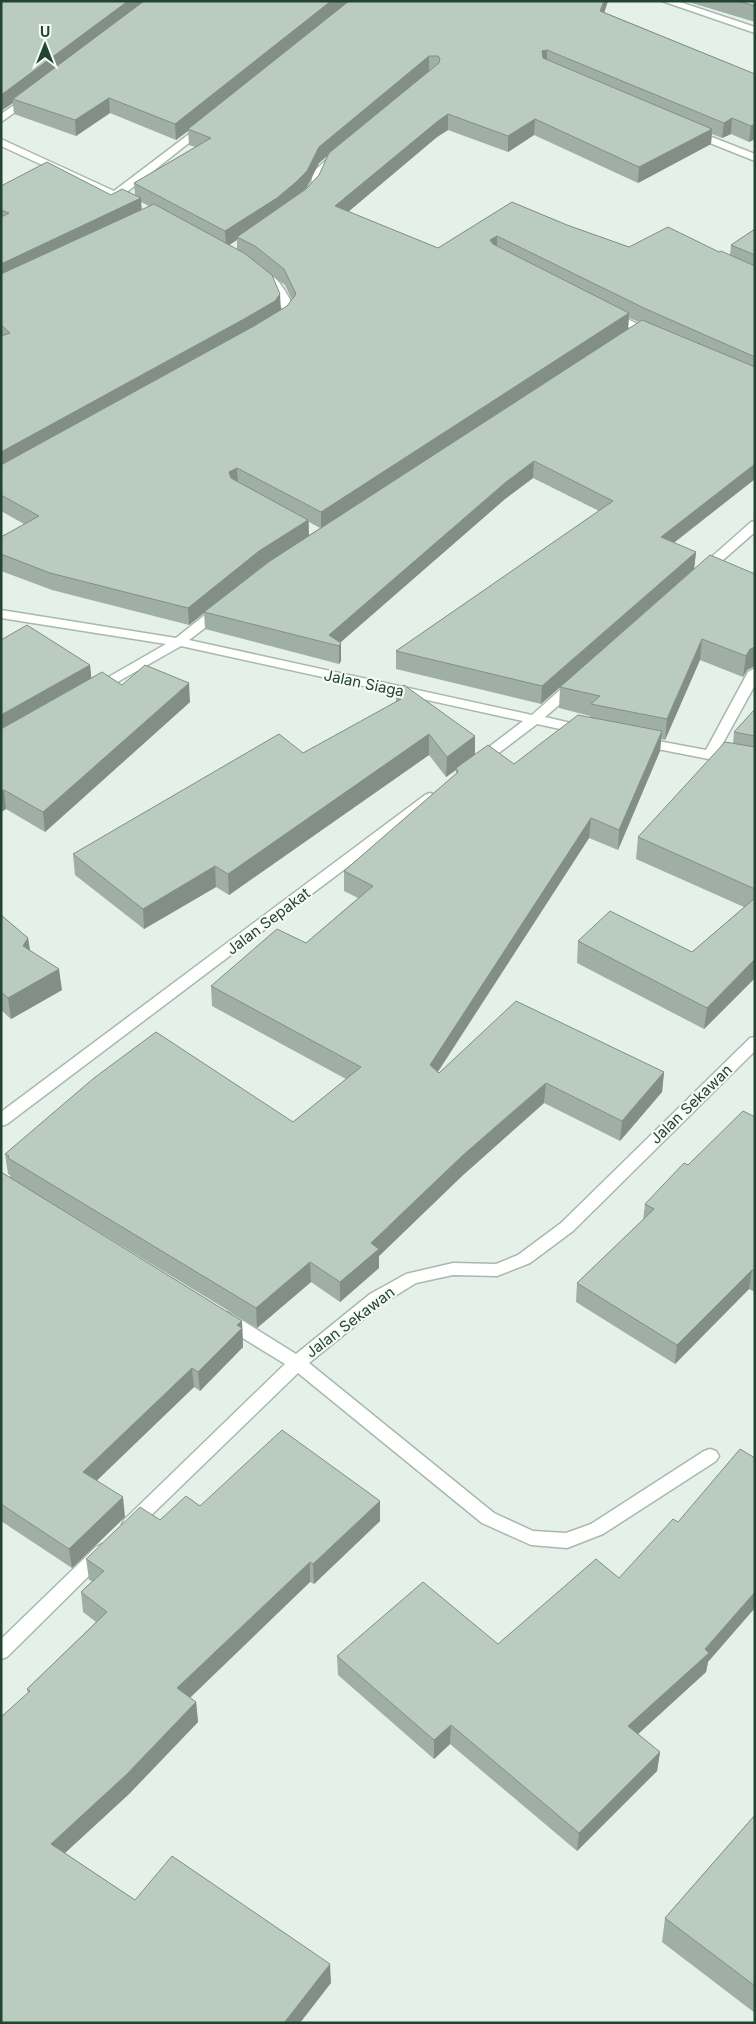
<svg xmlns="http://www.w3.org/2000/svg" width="756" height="2024" font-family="Inter,sans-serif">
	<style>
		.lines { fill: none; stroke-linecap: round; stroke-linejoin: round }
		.street-casing { stroke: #a7b9ad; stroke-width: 3 }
		.street { fill: #fff; fill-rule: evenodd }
		.wall { fill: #a0afa5; fill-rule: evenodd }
		.shaded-wall { fill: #828e86 }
		.building { fill: #bacbc0; stroke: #828e86 }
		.labels { text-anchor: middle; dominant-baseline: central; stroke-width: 4; stroke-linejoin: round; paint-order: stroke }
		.street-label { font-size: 15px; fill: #224431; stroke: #f7fbf8 }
	</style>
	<rect width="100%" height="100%" fill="#e5f0e8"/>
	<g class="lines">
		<!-- street casing -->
		<g class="street-casing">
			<g id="street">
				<polygon points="662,1 677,1 755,27 755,33"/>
				<polygon points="30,94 34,95 34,99 1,122 1,114"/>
				<polygon points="205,122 210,125 209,127 123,195 136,203 135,205 131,206 1,146 1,139 114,191"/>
				<polygon points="694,130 755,154 755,161 690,135 689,133"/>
				<polygon points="337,153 342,156 322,175 321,185 311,198 303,198 302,196 311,185 313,172 333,154"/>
				<path d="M261,270C278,274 289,296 295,311L284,323H276L274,321L283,311L274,291L255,273Z"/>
				<polygon points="610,311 644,327 646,329 644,331 636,331 606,316 604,314"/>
				<polygon points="755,521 755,532 707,574 699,574 697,571 699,568 751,522"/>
				<polygon points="221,605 227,609 226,612 189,640 532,715 570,681 580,681 582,684 580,687 545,717 588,727 590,730 588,733 583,734 537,724 483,765 473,765 471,762 473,759 523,721 181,646 98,693 93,692 91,689 93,686 166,644 1,618 1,610 176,638 216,606"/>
				<polygon points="755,668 755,685 718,752 755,760 755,768 642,746 637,745 635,742 637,739 642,738 706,750 748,672"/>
				<polygon points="430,793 435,795 437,798 435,801 7,1124 1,1126 1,1112 425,795"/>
				<polygon points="755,1037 755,1051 573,1231 530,1263 497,1276 453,1275 416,1283 382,1304 309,1363 494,1513 533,1531 566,1533 591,1524 704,1451 710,1449 716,1451 719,1456 716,1461 603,1534 567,1548 531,1545 482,1523 298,1373 137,1529 131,1531 125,1529 122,1524 125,1519 285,1364 220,1324 218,1319 220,1314 226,1312 232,1314 296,1354 370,1294 406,1274 453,1263 496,1264 518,1255 561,1223 750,1038"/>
				<polygon points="102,1544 108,1547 111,1552 108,1557 7,1657 1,1659 1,1639 96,1547"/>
			</g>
		</g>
		<!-- street -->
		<use href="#street" class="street"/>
	</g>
	<!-- wall -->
	<g class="wall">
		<path d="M1,1H608L604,12L755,74V141L753,140L749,142L731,134L722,138L712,134L711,144L638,183L534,135L508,152L448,130L437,137L348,212L438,248L512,202L567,225L629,247L719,252L730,255L731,245L755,229V479L674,543L696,552L694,569L755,574V666L747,670L743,677L700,660L665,740L661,739L660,751L618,850L589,838L438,1072L439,1073L664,1072L662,1092L620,1141L544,1103L462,1176L379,1256V1268L340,1302L311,1282L257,1328L10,1178V1175L8,1174L5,1154L293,1122L346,1079L212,1006L211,986L306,943L358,898L344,891V871L456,774V770L446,777L429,755L229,895L216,887L144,929L75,875L73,854L303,753L396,702V693L475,736V754L514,764L590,717V716L559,708L560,687L541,704L396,669V651L599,511L533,478L505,499L340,643H341V661L339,664L205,629L204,613L189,625L52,590L1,571V537L24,524L1,511V186L111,195H135L134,183L195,147L189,145L188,131L176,140L110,113L76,136L14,114ZM329,154L319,175L306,189L302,192L307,187L319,163ZM141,202L149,206L141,210ZM237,240V250L229,245ZM272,276L285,285L292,300L287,306L281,310ZM629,318L639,322L628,329ZM309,522L320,528L309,535Z"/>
		<polygon points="685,1 755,1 755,22"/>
		<polygon points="1,640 90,665 91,678 122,685 190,702 45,832 6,809 1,812"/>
		<polygon points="755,709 755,978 704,1029 577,963 578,941 692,952 744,907 636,859 638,837 733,744 734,732"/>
		<polygon points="1,915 28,938 30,950 62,990 11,1019 1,1010"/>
		<polygon points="755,1117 755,1292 749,1289 675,1364 576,1302 577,1283 643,1220 645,1204 688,1165"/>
		<polygon points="1,1172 242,1321 243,1347 200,1391 194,1387 97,1480 125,1517 72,1568 1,1521"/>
		<polygon points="380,1501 380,1521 314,1584 310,1582 190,1698 196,1702 198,1722 129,1794 65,1853 135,1900 331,1983 1,2023 28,1693 27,1689 96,1622 83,1612 81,1592 92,1581 89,1580 86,1559 160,1520 200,1506"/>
		<polygon points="498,1644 708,1662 706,1672 638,1734 660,1752 657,1771 577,1851 450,1744 434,1759 338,1675 337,1656"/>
		<polygon points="755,1815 755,2013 662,1942 665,1918"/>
	</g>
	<!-- shaded-wall -->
	<g class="shaded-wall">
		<polygon points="128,1 149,1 13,99 13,103 1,111 1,95"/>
		<polygon points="331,1 351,1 188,129 188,131 176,140 175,124"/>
		<polygon points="604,1 608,1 600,26 600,11"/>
		<polygon points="547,50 547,65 542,67 542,51"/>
		<polygon points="429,56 429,72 319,163 307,187 296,198 237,237 237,240 226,247 225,231 319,147"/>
		<polygon points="109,98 110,113 76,136 75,120"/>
		<polygon points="448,114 448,130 437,137 336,222 335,206 438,121"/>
		<polygon points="732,118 731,134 722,138 724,123"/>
		<polygon points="535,119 534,135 508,152 508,136"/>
		<polygon points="754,124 753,140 749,142 751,126"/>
		<polygon points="712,129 711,144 638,183 639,167"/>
		<polygon points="141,198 142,214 1,281 1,264"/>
		<polygon points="497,236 497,252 490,240"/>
		<polygon points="280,294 281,311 1,470 1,452"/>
		<polygon points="629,313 628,329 321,529 321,512"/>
		<polygon points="534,461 533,478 505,499 336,646 329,635 506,482"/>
		<polygon points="755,464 755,479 659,554 661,537"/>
		<polygon points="237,468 238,484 230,488 229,472"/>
		<polygon points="308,520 309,537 260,568 189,625 188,608 259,551"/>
		<polygon points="696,552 694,569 541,704 542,686"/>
		<polygon points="702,639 700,660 665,740 667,719"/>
		<polygon points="341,643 341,661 339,664 339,646"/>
		<polygon points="755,647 755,666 747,670 743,677 746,656 750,649"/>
		<polygon points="90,665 92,684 1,736 1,715"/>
		<polygon points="189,683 190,702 45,832 43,812"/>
		<polygon points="662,731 660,751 618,850 619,830"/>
		<polygon points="429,734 429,755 229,895 228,874"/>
		<polygon points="475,736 475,756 456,768 456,770 446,777 447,757"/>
		<polygon points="4,790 6,809 1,812 1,791"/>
		<polygon points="591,818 589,838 429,1085 430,1065"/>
		<polygon points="215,866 216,887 144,929 143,909"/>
		<polygon points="28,938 31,958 23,946"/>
		<polygon points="755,959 755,978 704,1029 707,1008"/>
		<polygon points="59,969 62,990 11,1019 8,998"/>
		<polygon points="664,1072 662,1092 620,1141 622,1121"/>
		<polygon points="546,1083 544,1103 462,1176 379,1256 379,1268 340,1302 340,1282 371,1243 462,1156"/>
		<polygon points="310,1262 311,1282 257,1328 256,1308"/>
		<polygon points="752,1270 749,1289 675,1364 677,1345"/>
		<polygon points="242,1321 243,1347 200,1391 198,1372 237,1325"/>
		<polygon points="192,1368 194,1387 86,1491 83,1472"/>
		<polygon points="123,1497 125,1517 72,1568 69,1549"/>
		<polygon points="380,1501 380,1521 314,1584 313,1564"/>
		<polygon points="310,1562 310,1582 179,1708 177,1688"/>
		<polygon points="755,1592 755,1608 708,1662 706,1672 625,1746 628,1726 705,1649"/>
		<polygon points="196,1702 198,1722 129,1794 54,1863 51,1844"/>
		<polygon points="451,1725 450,1744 434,1759 434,1740"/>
		<polygon points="660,1752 657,1771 577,1851 579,1833"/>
		<polygon points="330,1964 331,1983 300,2023 284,2023"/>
	</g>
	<!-- building -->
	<g class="building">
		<polygon points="1,1 128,1 1,95"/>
		<polygon points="144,1 331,1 175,124 109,98 75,120 13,99"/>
		<polygon points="349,1 604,1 600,11 755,74 755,124 751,126 732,118 724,123 547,50 542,51 543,58 712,129 639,167 535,119 508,136 448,114 438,121 335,206 438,248 512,202 567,225 629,247 668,227 719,252 721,251 755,266 755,357 646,309 497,236 490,240 493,244 629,313 321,512 237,468 229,472 231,478 308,520 259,551 188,608 50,573 1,554 1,537 39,516 1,495 1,465 254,326 287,306 296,294 284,269 255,246 237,237 306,189 319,175 329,153 439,63 440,58 438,56 429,56 319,147 307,171 296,182 277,198 225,231 134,183 211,138 188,129"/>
		<polygon points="738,1 755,1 755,6"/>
		<polygon points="47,162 111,195 122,189 141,198 1,264 1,217 9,213 1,210 1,186"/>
		<polygon points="154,204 244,253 272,275 280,294 275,301 244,319 1,452 1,336 10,333 1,325 1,274"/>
		<polygon points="755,229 755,255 731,245"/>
		<polygon points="642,320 755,367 755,464 661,537 696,552 542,686 396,651 613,501 534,461 506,482 329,635 341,643 339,646 204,612 270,561"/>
		<polygon points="710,555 755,574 755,647 750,649 746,656 702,639 667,719 591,704 600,696 560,687"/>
		<polygon points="27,625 90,665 1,715 1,640"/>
		<polygon points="145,665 189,683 43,812 4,790 1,791 1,729 102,672 122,685"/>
		<polygon points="404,685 475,736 447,757 429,734 228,874 215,866 143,909 73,854 279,734 303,753 401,699 396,693"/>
		<polygon points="755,709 755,736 734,732"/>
		<polygon points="578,715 662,731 619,830 591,818 430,1065 439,1073 516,1001 664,1072 622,1121 546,1083 462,1156 371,1243 379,1249 340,1282 310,1262 256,1308 8,1158 9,1156 5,1154 94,1078 156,1032 293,1122 361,1067 211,986 277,929 306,943 373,886 344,871 458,772 456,768 488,745 514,764"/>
		<polygon points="725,742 755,747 755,889 638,837"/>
		<polygon points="755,898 755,959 707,1008 578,941 610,911 692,952"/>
		<polygon points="1,915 28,938 23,946 59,969 8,998 1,992"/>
		<polygon points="743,1111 755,1117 755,1271 752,1270 677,1345 577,1283 654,1209 645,1204 684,1163 688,1165"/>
		<polygon points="1,1172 242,1321 237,1325 242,1328 198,1372 192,1368 83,1472 123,1497 69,1549 1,1504"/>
		<polygon points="282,1430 380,1501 313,1564 310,1562 177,1688 196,1702 127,1774 51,1844 135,1900 172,1856 330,1964 284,2023 1,2023 1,1717 30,1691 27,1689 107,1612 81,1592 104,1571 86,1559 140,1507 160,1520 186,1496 200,1506"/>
		<polygon points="740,1449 755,1458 755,1592 705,1649 709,1653 628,1726 660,1752 579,1833 451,1725 434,1740 337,1656 423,1582 498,1644 596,1559 619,1578 673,1519 678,1522"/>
		<polygon points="755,1815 755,1986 665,1918"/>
	</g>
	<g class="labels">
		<!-- street labels -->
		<g class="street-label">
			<text transform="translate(364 683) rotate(12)">Jalan Siaga</text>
			<text transform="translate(268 921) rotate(-37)">Jalan Sepakat</text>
			<text transform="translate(691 1104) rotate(-44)">Jalan Sekawan</text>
			<text transform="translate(350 1322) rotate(-37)">Jalan Sekawan</text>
		</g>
	</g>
	<!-- border -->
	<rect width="756" height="2024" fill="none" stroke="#224431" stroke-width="5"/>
	<!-- north arrow -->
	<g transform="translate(45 45)" stroke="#f7fbf8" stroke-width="4" paint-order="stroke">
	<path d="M0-4L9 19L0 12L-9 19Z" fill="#224431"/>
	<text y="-8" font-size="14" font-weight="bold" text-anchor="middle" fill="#224431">U</text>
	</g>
</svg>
